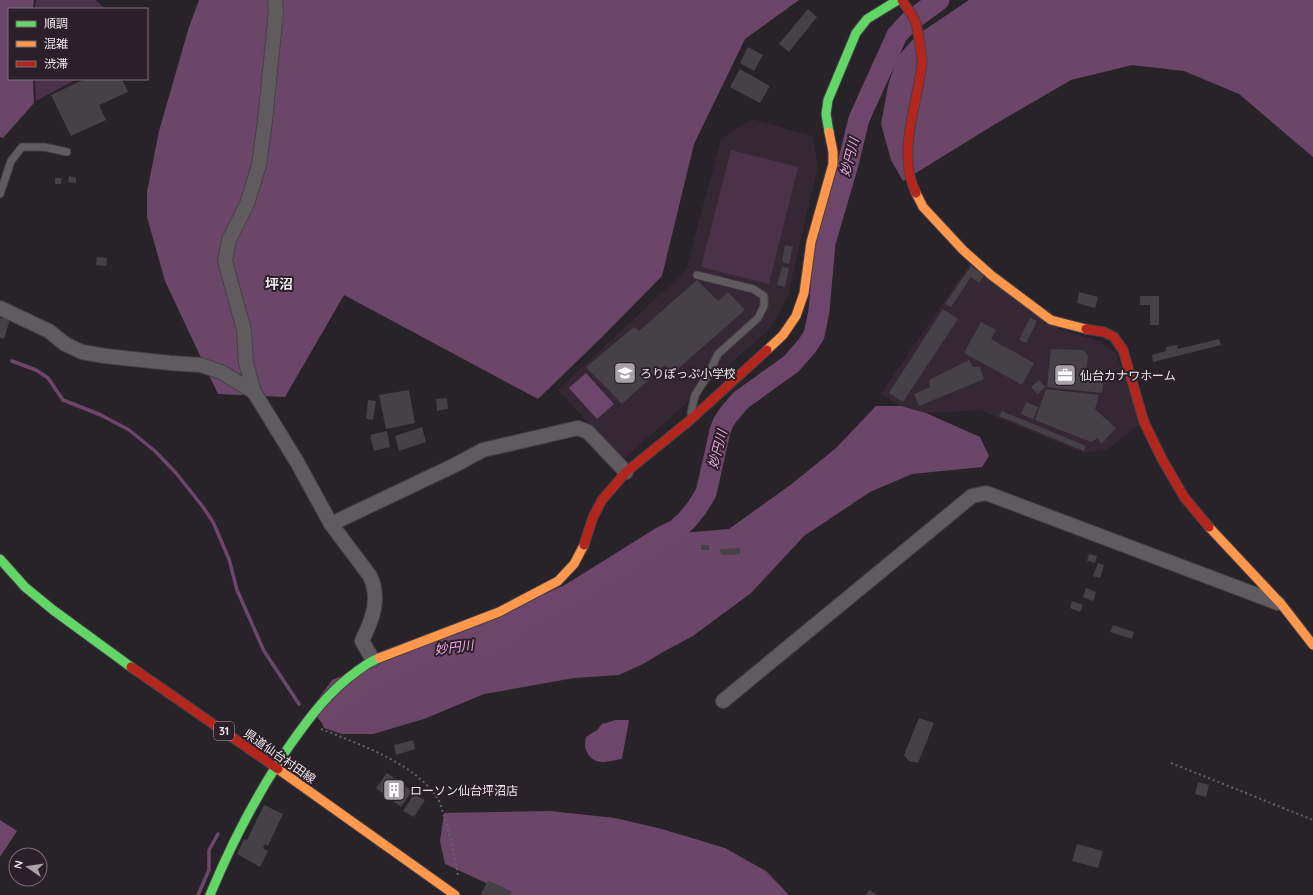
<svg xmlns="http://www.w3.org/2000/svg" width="1313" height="895" font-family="Quicksand,'Noto Sans JP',sans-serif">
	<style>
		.built { fill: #352733 }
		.green { fill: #4b3248 }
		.forest { fill: #6c4669 }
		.water { fill: #6f466b }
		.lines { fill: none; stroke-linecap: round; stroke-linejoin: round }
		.stream { stroke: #6f466b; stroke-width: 3.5 }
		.river { stroke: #6f466b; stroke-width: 21 }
		.building { fill: #464146 }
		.lane-casing { stroke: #454145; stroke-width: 9 }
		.street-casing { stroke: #454145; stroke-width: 16 }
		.fast-casing { stroke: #454145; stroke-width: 11 }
		.slow-casing { stroke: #454145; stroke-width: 11 }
		.jam-casing { stroke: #454145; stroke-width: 11 }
		.path { stroke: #666265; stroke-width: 2; stroke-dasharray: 2 3; stroke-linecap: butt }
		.lane { stroke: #5f5b5f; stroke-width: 7 }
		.street { stroke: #5f5b5f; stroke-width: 14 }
		.fast { stroke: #63d668; stroke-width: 9 }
		.slow { stroke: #ff974d; stroke-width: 9 }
		.jam { stroke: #b3261e; stroke-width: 9 }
		.labels { text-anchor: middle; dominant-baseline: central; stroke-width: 4; stroke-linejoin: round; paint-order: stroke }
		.shield { fill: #2b2029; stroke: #b4abb2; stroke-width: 1 }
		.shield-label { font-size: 11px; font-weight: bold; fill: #eee7ed }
		.poi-label { font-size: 12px; fill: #eee7ed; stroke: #2b2029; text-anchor: start }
		.street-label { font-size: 12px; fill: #eee7ed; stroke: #2b2029 }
		.water-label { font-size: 13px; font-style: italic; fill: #eba7e4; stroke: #2b2029 }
		.quarter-label { font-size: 14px; font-weight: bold; fill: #eee7ed; stroke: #2b2029 }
	</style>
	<rect width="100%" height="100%" fill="#282328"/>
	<!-- built -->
	<g class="built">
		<polygon points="752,119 812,136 818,166 788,295 778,316 767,331 623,460 558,390 686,270 721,139"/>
		<polygon points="971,262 1061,330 1099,341 1116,353 1142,423 1108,449 1083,453 980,410 912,414 881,394"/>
	</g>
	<!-- green -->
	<g class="green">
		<polygon points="36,0 96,0 105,9 35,9"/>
		<polygon points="35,79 77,79 36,101"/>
		<polygon points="731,150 798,167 769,284 701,267"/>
	</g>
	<!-- forest -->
	<g class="forest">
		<polygon points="0,0 34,0 33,9 9,9 9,79 33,79 34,103 3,138 0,137"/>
		<polygon points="199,0 799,0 745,39 694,144 662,276 603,336 538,399 344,295 285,397 218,394 165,281 147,217 147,192 159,131 189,27"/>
		<polygon points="969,0 1313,0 1313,157 1239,94 1184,71 1132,65 1071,80 992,126 903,181 891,160 881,124 888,86 897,57 917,35"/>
		<polygon points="876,406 901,406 926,413 980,437 989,456 982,467 912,474 870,492 804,536 751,593 693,636 663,652 645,663 619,675 574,678 484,694 424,719 373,734 342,734 324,728 314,705 332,680 555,591 646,536 729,529 793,483 836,448"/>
		<polygon points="550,811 615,818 662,829 725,848 766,871 789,895 512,895 445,864 440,841 444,813"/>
	</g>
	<!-- water -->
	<g class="water">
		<polygon points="586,373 614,404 597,419 569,388"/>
		<path d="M616,720H629L622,759C609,761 594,767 587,752C584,746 585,743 586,737L597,730L602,724Z"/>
		<polygon points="0,820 17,831 0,857"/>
	</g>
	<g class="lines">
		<!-- stream -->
		<g class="stream">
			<polyline points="12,361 36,370 48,378 63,400 101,415 129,430 155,451 176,473 203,507 213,522 229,559 237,590 264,651 299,704"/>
			<polyline points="198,895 209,870 209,850 218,834"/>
		</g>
		<!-- river -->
		<polyline class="river" points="327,713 335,701 348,691 366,680 417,652 488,643 499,637 528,613 572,593 660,538 676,530 686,521 696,509 706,493 720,431 723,423 728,415 741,400 791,364 807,346 814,335 819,311 825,243 848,164 859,119 897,35 909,22 939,0"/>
	</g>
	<!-- building -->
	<g class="building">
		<polygon points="808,9 817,17 789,52 779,44"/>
		<polygon points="748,47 763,55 754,71 740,63"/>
		<polygon points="740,69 770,86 760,103 730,87"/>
		<polygon points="85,79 122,79 128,92 99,105 106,120 71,136 51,95"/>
		<polygon points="69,176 76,178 76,183 68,182"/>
		<polygon points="55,178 62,178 61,184 55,184"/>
		<polygon points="785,245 793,247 789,264 782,262"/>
		<polygon points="97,257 107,258 106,266 96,265"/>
		<polygon points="971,266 984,275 979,283 971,277 951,307 945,304"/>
		<polygon points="782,267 789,268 785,287 777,285"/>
		<polygon points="697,280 718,301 728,292 745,310 673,373 665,365 622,404 586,367 634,327 639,331"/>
		<polygon points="1079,292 1098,297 1095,308 1077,303"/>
		<polygon points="1140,296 1159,296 1159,325 1150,325 1150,305 1140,305"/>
		<polygon points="943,309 958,319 903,402 889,393"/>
		<polygon points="0,318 10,319 4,339 0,338"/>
		<polygon points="1030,318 1037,321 1026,343 1019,340"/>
		<polygon points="981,322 996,330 991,339 1034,363 1022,385 964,353"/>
		<polygon points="1219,339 1221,345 1153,362 1152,355 1166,351 1166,347 1177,345 1178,349"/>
		<polygon points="1051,349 1083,350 1088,355 1086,372 1104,375 1102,393 1047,387"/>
		<polygon points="969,360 973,367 980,367 984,379 919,406 914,394 930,387 929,380"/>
		<polygon points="1039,380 1045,387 1038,394 1031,387"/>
		<polygon points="1046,389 1099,395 1095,409 1116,428 1101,444 1098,438 1091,442 1035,420"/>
		<polygon points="409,390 415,423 386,429 379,395"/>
		<polygon points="447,398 448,409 437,411 436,399"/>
		<polygon points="368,400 376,401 373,420 366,419"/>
		<polygon points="1026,402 1038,407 1033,419 1021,414"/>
		<polygon points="1002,411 1086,446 1084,451 999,416"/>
		<polygon points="422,427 426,442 399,451 395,436"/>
		<polygon points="387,431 390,447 374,451 370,435"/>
		<rect x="701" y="545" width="8" height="5"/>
		<polygon points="740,548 740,554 721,555 720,549"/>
		<polygon points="1089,554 1097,556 1095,563 1087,561"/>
		<polygon points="1098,563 1104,565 1100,578 1093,576"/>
		<polygon points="1086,588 1096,592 1093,601 1083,597"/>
		<polygon points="1072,601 1083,605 1080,612 1070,608"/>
		<polygon points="1113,625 1134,632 1132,639 1110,632"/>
		<polygon points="919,718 934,723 918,763 909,761 904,755"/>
		<polygon points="413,740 415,749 396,755 394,745"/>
		<polygon points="387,773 412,791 401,807 376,788"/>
		<polygon points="1198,782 1209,785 1206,797 1195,794"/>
		<polygon points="414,794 425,800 414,817 403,811"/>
		<polygon points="264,805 283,814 268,846 265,844 263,848 268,851 260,867 237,854 244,839 247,840"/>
		<polygon points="1077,844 1103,851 1098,868 1072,861"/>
		<polygon points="488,880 512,892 510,895 483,895 481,894"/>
		<polygon points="869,890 878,895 866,895"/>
	</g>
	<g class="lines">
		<!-- lane casing -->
		<g class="lane-casing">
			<g id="lane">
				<polyline points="0,194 11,161 22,147 44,147 67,152"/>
				<polyline points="691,413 695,395 708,375 718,354 758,318 764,306 764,296 753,289 697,275"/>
			</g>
		</g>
		<!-- street casing -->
		<g class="street-casing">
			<g id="street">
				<path d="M275,0L276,12L265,121L259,165L247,204L229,240L225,261L244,330L246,363L254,392L297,462L331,524L370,576C381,599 372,620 362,641L373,660"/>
				<polyline points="0,308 49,331 65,344 82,352 105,356 170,363 201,365 221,372 254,392"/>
				<polyline points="331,524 455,465 483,450 578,428 588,432 626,472"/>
				<polyline points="723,701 972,496 986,493 1278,603"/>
			</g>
		</g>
		<!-- fast casing -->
		<g class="fast-casing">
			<g id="fast">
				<polyline points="829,132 826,114 828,100 856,33 867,19 898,0"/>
				<polyline points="0,559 25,587 53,610 131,667"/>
				<path d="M210,895C232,842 258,792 290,745C309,718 329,691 356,672C363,667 370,661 379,658"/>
			</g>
		</g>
		<!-- slow casing -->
		<g class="slow-casing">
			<g id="slow">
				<polyline points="916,193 923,207 963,250 991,275 1051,320 1086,329"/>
				<polyline points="767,350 783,335 796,316 804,293 811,242 833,164 833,152 829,132"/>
				<polyline points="1209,527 1282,605 1313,645"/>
				<polyline points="379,658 499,612 558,581 574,564 584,545"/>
				<polyline points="278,769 455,895"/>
			</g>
		</g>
		<!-- jam casing -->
		<g class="jam-casing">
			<g id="jam">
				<path d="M902,0C906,7 914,16 916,24C918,31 922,56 922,63C918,104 896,153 916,193"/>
				<polyline points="1086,329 1104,332 1114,337 1123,350 1144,422 1162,459 1184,497 1209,527"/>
				<polyline points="584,545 593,517 602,500 626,472 689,421 767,350"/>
				<polyline points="131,667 278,769"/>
			</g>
		</g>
		<!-- path -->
		<g class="path">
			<path d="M321,729C360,745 414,762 438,799C441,804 442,811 444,816C450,836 455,856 458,876"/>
			<polyline points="1171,763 1313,820"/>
		</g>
		<!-- lane -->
		<use href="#lane" class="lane"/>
		<!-- street -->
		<use href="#street" class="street"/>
		<!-- fast -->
		<use href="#fast" class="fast"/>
		<!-- slow -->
		<use href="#slow" class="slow"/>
		<!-- jam -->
		<use href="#jam" class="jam"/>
	</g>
	<!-- icons -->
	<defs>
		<g id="school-square" transform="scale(1.15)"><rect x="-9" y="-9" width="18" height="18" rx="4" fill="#a9a2a8" stroke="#2b2029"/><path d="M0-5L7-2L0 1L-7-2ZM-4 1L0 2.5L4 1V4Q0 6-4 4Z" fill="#fff"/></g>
		<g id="office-square" transform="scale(1.15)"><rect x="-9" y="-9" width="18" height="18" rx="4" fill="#a9a2a8" stroke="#2b2029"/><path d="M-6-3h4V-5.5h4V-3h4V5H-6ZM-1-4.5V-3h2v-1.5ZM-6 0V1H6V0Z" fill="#fff"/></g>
		<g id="building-square" transform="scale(1.15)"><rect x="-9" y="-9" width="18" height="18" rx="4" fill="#a9a2a8" stroke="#2b2029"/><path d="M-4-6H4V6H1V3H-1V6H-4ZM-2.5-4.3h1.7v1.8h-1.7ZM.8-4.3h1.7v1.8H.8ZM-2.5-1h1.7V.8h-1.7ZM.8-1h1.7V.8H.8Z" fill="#fff"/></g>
	</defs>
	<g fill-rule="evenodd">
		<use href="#school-square" x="625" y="373"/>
		<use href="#office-square" x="1065" y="375"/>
		<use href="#building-square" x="394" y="790"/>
	</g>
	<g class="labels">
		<!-- shield labels -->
		<rect class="shield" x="214" y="722" width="20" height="18" rx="3"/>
		<g class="shield-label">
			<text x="224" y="731">31</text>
		</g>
		<!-- poi labels -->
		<g class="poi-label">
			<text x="640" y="373">ろりぽっぷ小学校</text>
			<text x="1080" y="375">仙台カナワホーム</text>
			<text x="410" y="790">ローソン仙台坪沼店</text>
		</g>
		<!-- street labels -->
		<g class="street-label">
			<text transform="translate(280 756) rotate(35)">県道仙台村田線</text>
		</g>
		<!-- water labels -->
		<g class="water-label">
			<text transform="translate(849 157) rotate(-75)">妙円川</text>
			<text transform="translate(717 449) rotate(-75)">妙円川</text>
			<text transform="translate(454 647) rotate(-7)">妙円川</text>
		</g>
		<!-- quarter labels -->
		<g class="quarter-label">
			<text x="279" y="284">坪沼</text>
		</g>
	</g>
	<!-- legend -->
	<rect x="8" y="8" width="140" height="72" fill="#2b2029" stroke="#797077"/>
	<rect x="16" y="21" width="20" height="6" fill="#63d668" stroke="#797077"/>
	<text x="44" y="28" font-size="12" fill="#eee7ed">順調</text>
	<rect x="16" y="41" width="20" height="6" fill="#ff974d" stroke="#797077"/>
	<text x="44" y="48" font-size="12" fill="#eee7ed">混雑</text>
	<rect x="16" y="61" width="20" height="6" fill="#b3261e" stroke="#797077"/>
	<text x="44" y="68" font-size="12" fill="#eee7ed">渋滞</text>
	<!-- north arrow -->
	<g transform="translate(28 867) rotate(283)"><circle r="19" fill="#2b2029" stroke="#797077"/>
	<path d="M0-3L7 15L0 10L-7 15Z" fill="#a9a2a8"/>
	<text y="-6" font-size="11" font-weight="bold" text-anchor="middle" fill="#eee7ed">N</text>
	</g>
</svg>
